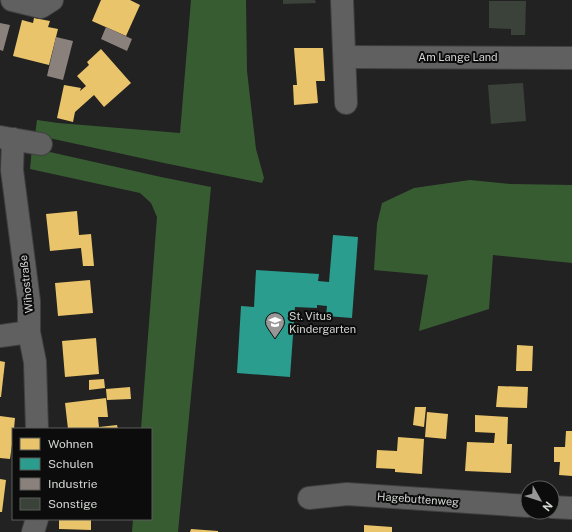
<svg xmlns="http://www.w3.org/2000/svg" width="572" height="532" font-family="'Public Sans',sans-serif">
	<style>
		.forest { fill: #385c32 }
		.homes { fill: #e9c46a }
		.schools { fill: #2a9d8f }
		.industry { fill: #8a817c }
		.building { fill: #3b423a }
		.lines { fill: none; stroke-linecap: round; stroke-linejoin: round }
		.minor-casing { stroke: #3f403f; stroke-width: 24 }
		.minor { stroke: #5f605f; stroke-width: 22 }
		.labels { text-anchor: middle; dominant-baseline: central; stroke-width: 4; stroke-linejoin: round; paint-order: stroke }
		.street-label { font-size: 11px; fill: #d4d6d4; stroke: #0b0c0b }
		.poi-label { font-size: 11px; fill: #d4d6d4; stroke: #0b0c0b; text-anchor: start }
	</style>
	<rect width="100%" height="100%" fill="#222"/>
	<!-- forest -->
	<g class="forest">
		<polygon points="191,0 246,0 247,71 256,149 264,178 262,183 164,163 35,135 37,120 58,123 180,133"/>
		<polygon points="32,148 161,177 211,187 178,532 132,532 133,519 151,519 151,429 141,429 157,217 151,203 140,193 30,169"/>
		<polygon points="470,180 511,184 572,185 572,263 493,255 489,309 419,331 428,275 374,270 377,224 382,203 414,188"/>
	</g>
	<!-- homes -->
	<g class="homes">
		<polygon points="101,0 130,0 140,5 126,36 92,21"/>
		<polygon points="34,18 50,21 48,27 58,29 49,65 13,56 22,20 33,23"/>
		<polygon points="294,48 323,48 325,81 316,81 318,103 294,105 293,85 297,85"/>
		<polygon points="101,49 131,83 104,107 94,95 75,112 73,122 57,118 64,85 81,88 80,91 86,86 77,76 89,65 87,62"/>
		<polygon points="77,211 79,235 91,234 94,266 83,266 81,248 50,251 46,214"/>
		<polygon points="90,280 93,313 58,316 55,283"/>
		<polygon points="96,338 99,374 65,377 62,341"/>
		<polygon points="517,345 533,346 532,371 516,371"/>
		<polygon points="0,361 5,362 1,397 0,397"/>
		<polygon points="104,379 105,388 89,390 89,380"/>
		<polygon points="498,386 528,387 527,408 496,407"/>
		<polygon points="130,387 131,399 107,400 106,389"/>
		<polygon points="106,398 108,417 98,417 99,427 117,425 118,429 68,429 65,403"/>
		<polygon points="415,407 426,407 424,427 413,425"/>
		<polygon points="427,412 448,414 446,439 425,437"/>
		<polygon points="475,415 508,417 507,444 512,444 511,473 465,471 467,442 494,443 495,433 475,432"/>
		<polygon points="0,416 15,418 14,429 13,429 13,437 10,459 0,458"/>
		<polygon points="566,431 572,431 572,476 559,475 560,462 554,462 554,447 565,447"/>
		<polygon points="398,437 424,439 422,474 395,472 395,469 376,468 377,450 397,451"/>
		<polygon points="0,479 6,480 2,512 0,512"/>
		<polygon points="59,519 91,519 91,530 59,529"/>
		<polygon points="364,525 392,527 392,532 364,532"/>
		<polygon points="191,529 218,531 218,532 190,532"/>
	</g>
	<!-- schools -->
	<polygon class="schools" points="333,235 358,237 352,318 326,316 327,306 317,305 317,308 295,307 290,377 237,373 241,306 254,307 256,270 319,274 318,281 329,282"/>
	<!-- industry -->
	<g class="industry">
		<polygon points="0,23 10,25 3,51 0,50"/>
		<polygon points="106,27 132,39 127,51 101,39"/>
		<polygon points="56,37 73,41 63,80 47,76"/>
	</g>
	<!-- building -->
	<g class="building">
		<polygon points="283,0 315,0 316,3 283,4"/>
		<polygon points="489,1 526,1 525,35 511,35 511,29 489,28"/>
		<polygon points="523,83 526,121 491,124 488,85"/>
	</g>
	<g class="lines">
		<!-- minor casing -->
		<g class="minor-casing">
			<g id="minor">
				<polyline points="12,0 41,7 52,0"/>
				<polyline points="342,0 346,103"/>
				<polyline points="345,57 572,58"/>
				<polyline points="0,137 41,144"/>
				<polyline points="13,139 12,170 29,301 29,332 35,362 37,429"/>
				<polyline points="0,336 29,332"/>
				<polyline points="309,498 347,494 528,506"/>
				<polyline points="552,507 572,508"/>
				<polyline points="33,532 37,519"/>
			</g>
		</g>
		<!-- minor -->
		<use href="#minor" class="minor"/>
	</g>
	<!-- icons -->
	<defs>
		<g id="school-pin" transform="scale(1)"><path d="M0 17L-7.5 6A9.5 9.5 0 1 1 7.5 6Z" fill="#969796" stroke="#0b0c0b"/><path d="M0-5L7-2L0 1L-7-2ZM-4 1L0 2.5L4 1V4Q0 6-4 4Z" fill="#fff"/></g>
	</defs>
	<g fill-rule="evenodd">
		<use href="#school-pin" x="275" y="322"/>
	</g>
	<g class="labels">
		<!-- street labels -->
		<g class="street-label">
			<text x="458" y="57">Am Lange Land</text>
			<text transform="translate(26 284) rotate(-96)">Wihostraße</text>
			<text transform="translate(418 499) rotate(4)">Hagebuttenweg</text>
		</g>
		<!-- poi labels -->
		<g class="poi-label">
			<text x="289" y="316">St. Vitus<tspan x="289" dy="13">Kindergarten</tspan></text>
		</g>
	</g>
	<!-- legend -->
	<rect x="12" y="428" width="140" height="92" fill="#0b0c0b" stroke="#5b5d5b"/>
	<rect x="20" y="438" width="20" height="12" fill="#e9c46a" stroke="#5b5d5b"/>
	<text x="48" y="448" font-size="12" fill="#d4d6d4">Wohnen</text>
	<rect x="20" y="458" width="20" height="12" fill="#2a9d8f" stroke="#5b5d5b"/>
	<text x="48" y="468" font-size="12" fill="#d4d6d4">Schulen</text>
	<rect x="20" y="478" width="20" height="12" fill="#8a817c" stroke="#5b5d5b"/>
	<text x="48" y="488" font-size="12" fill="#d4d6d4">Industrie</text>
	<rect x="20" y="498" width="20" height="12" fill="#3b423a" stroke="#5b5d5b"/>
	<text x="48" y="508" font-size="12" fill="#d4d6d4">Sonstige</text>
	<!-- north arrow -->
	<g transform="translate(540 500) rotate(129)"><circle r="19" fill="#0b0c0b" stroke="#5b5d5b"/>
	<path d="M0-3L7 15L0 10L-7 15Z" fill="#969796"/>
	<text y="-6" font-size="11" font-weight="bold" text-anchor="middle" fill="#d4d6d4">N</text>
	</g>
</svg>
